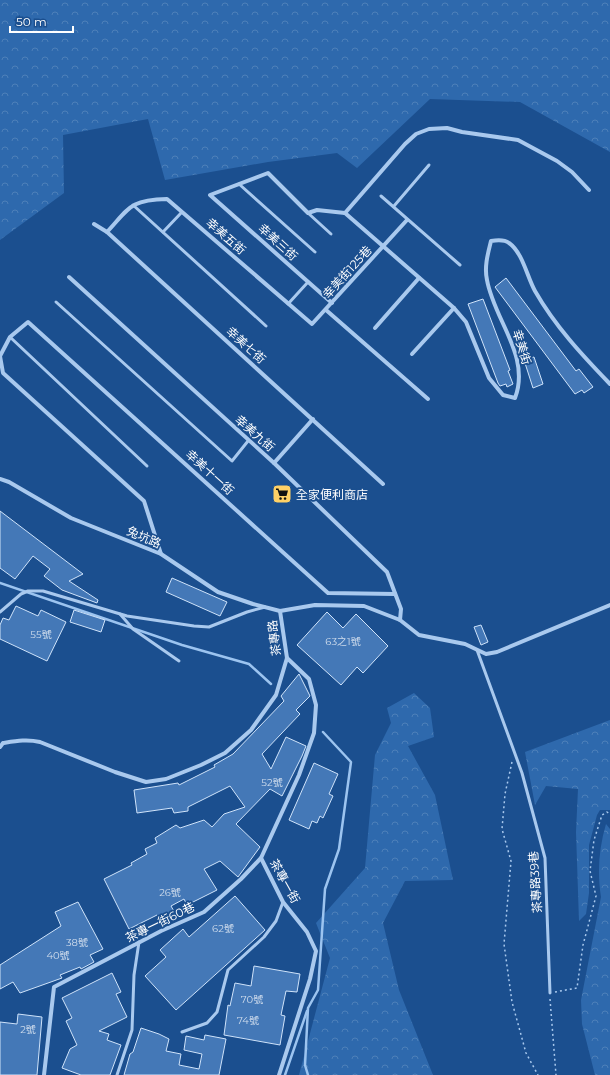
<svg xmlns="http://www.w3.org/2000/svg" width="610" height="1075" font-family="Montserrat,'Noto Sans TC',sans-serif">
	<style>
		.forest { fill: url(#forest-crowns) }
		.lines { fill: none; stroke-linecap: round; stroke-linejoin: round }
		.stream { stroke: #9cc4f0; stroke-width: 2.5 }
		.building { fill: #4478b7; stroke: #cfe3fa }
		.path { stroke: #a9c9ee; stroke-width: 1.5; stroke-dasharray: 2 3; stroke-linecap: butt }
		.service { stroke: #a9c9ee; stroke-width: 3 }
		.minor { stroke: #a9c9ee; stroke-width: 4 }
		.labels { text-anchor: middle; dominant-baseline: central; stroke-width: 3.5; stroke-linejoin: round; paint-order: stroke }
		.number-label { font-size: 10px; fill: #d0dded }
		.street-label { font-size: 12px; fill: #fff; stroke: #1b4f8f }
		.poi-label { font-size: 12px; fill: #fff; stroke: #1b4f8f; text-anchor: start }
	</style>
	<defs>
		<pattern id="forest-crowns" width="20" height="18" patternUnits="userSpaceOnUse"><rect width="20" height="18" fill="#2e69ad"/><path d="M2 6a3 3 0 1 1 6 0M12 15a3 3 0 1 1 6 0" fill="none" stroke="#4d80b9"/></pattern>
	</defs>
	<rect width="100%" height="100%" fill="#1b4f8f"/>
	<!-- forest -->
	<g class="forest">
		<polygon points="0,0 610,0 610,152 520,102 430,99 357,168 337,153 268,162 165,180 148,119 63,135 64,193 0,240"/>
		<polygon points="414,693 430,708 434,737 408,746 435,795 453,880 405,881 383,923 399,990 433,1075 299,1075 330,958 316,923 365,868 375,755 391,723 387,708"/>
		<polygon points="610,720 610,810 600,810 597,815 589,845 589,893 586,914 579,921 576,832 578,789 546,786 535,805 525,752"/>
		<path d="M606,824L610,829V1075H595L582,1024L581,1000L601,897C597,872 599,848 606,824Z"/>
	</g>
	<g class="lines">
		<!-- stream -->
		<g class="stream">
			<polyline points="0,583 182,645 249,664 271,684"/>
			<polyline points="285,1075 307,1011"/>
			<polyline points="308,1075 305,1065 308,1008 318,990 325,889 339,849 351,762 323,732"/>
		</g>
	</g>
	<!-- building -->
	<g class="building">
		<polygon points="506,278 576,371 579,369 593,387 584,393 582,390 575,394 495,287"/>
		<polygon points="483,299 510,370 508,371 513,384 507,387 506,384 500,386 498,383 468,304"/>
		<polygon points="534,357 543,384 533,388 524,360"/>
		<polygon points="0,511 83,574 69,581 98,600 97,603 62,590 44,576 50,569 33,556 15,579 0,568"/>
		<polygon points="172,578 227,602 220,616 166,592"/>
		<polygon points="16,606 38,616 41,610 66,622 47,661 0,639 0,625 3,618 9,620"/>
		<polygon points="74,610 105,620 101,632 70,622"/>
		<polygon points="327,612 343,628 356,614 388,646 363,673 357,667 341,685 297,645"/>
		<polygon points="481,625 488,642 481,645 474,627"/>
		<polygon points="299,674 310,696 296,710 300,714 262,754 271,769 286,737 306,746 302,756 282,796 270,789 236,824 260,847 238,877 220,861 204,869 217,890 187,905 184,899 171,906 175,913 160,921 157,915 129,929 104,879 132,865 131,863 147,854 145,849 157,843 155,838 176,825 180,828 204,820 212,827 224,814 245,807 230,786 188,807 188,811 174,813 172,808 137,813 134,790 178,783 179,785 215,767 214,765 233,754 284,701 281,696"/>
		<polygon points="314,763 338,774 329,794 333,796 323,818 320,816 317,823 312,821 309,829 289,820"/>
		<polygon points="235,896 265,930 176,1010 145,976 166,957 160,950 183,929 189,937"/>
		<polygon points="78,902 103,949 90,955 94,962 81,969 80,967 60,975 62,978 20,993 13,982 0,989 0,965 61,926 55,912"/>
		<polygon points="254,966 300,974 297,992 286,991 281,1015 285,1016 280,1045 224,1035 228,1005 230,1006 235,983 251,986"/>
		<polygon points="112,973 121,992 116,994 127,1017 99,1031 109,1034 107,1040 121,1045 110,1075 81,1075 62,1068 70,1049 77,1045 66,1021 72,1018 62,998"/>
		<polygon points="18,1014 42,1017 37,1075 0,1075 0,1022 17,1024"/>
		<polygon points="141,1028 159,1034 169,1039 166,1051 181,1054 179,1065 199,1069 202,1054 184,1050 186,1036 204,1040 205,1035 226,1039 219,1075 124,1075 130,1054 133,1052"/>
	</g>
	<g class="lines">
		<!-- path -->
		<g class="path">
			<polyline points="512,762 505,794 502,829 511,861 504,944 512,1002 526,1053 538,1075"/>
			<polyline points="555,992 577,988 583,945 596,896 590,871 594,840 602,815 607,812 610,814"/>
			<polyline points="550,999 556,1075"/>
		</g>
		<!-- service -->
		<g class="service">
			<polyline points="239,184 315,252"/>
			<polyline points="381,196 460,265"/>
			<polyline points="133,205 266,326"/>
			<polyline points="394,206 429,165"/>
			<polyline points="308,213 331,234"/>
			<polyline points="163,232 182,212"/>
			<polyline points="56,302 232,461 248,441"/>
			<polyline points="288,304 308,282"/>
			<polyline points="10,337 147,466"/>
			<polyline points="0,612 21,594 28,591 43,591 127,616 194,626 209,627 247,612 265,607"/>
			<polyline points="120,614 133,629 179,661"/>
			<polyline points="477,650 522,773 545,858 550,993"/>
			<polyline points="182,1032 207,1023 217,1012 228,970 264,937 276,921 283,902"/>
			<polyline points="117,1075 132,1030 134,975 139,942"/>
		</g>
		<!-- minor -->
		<g class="minor">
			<path d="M345,213L454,308L466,322L489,378L503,395L515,398C531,356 494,320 487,280C484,267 488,253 491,241C497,240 504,239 509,243C523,253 527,277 535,291C555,326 582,355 610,384"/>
			<polyline points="345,213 405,144 416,134 429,129 447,128 462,132 518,140 557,161 572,172 589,190"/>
			<polyline points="94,224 107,232 383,484"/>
			<path d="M107,232C130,207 130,200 167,199L312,324L407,220"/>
			<polyline points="69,277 274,463 387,572 401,609 400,620"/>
			<polyline points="332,303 210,195 268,173 308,213 317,210 345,213"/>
			<polyline points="326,310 428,399"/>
			<polyline points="375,328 419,278"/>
			<polyline points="412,354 454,308"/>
			<polyline points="274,463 313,419"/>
			<polyline points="0,479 9,482 71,518 161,554 218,592 253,604 280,611 315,605 364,606 400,620 419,635 465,644 486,654 497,652 610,605"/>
			<polyline points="161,554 144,501 3,373 0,356 10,337 28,322 328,593 395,594"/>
			<path d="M0,747L3,743C16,741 27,739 40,742L115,772L146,782L166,779L201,765L225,753L251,730L276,695L287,658L280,611"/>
			<polyline points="261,858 283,902 307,932 316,951 310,979 279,1075"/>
			<polyline points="44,1075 54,987 161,931 204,912 241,879 261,858 299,775 314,733 316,705 309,679 287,658"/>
		</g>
	</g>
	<!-- icons -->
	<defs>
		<g id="supermarket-square" transform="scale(1)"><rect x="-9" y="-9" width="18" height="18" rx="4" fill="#ffd166" stroke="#1b4f8f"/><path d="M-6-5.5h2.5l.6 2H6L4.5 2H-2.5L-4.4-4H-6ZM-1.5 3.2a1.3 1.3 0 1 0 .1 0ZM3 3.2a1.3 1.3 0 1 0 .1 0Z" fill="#111"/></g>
	</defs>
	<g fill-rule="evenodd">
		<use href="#supermarket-square" x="282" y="494"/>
	</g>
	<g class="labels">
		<!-- number labels -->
		<g class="number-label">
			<text x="41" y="634">55號</text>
			<text x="343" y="641">63之1號</text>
			<text x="272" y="782">52號</text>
			<text x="170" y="892">26號</text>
			<text x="223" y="928">62號</text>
			<text x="77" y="942">38號</text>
			<text x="58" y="955">40號</text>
			<text x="252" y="999">70號</text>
			<text x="248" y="1020">74號</text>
			<text x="28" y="1029">2號</text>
		</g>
		<!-- street labels -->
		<g class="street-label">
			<text transform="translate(226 236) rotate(41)">幸美五街</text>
			<text transform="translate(278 242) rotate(42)">幸美三街</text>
			<text transform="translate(347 272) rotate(-48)">幸美街125巷</text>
			<text transform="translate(246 345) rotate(42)">幸美七街</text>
			<text transform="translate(522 347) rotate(73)">幸美街</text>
			<text transform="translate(255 433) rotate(41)">幸美九街</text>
			<text transform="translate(210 472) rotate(42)">幸美十一街</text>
			<text transform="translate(144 537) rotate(23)">兔坑路</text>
			<text transform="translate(274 638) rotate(-97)">茶專路</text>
			<text transform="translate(285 881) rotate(61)">茶專一街</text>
			<text transform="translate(535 882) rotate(-94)">茶專路39巷</text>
			<text transform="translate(160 922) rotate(-26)">茶專一街60巷</text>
		</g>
		<!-- poi labels -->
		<g class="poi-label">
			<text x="296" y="494">全家便利商店</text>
		</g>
	</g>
	<!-- scale -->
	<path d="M10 26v6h63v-6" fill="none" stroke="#ffffff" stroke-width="2"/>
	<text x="16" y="26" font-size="12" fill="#ffffff" stroke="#1b4f8f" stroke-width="3" paint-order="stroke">50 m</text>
</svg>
